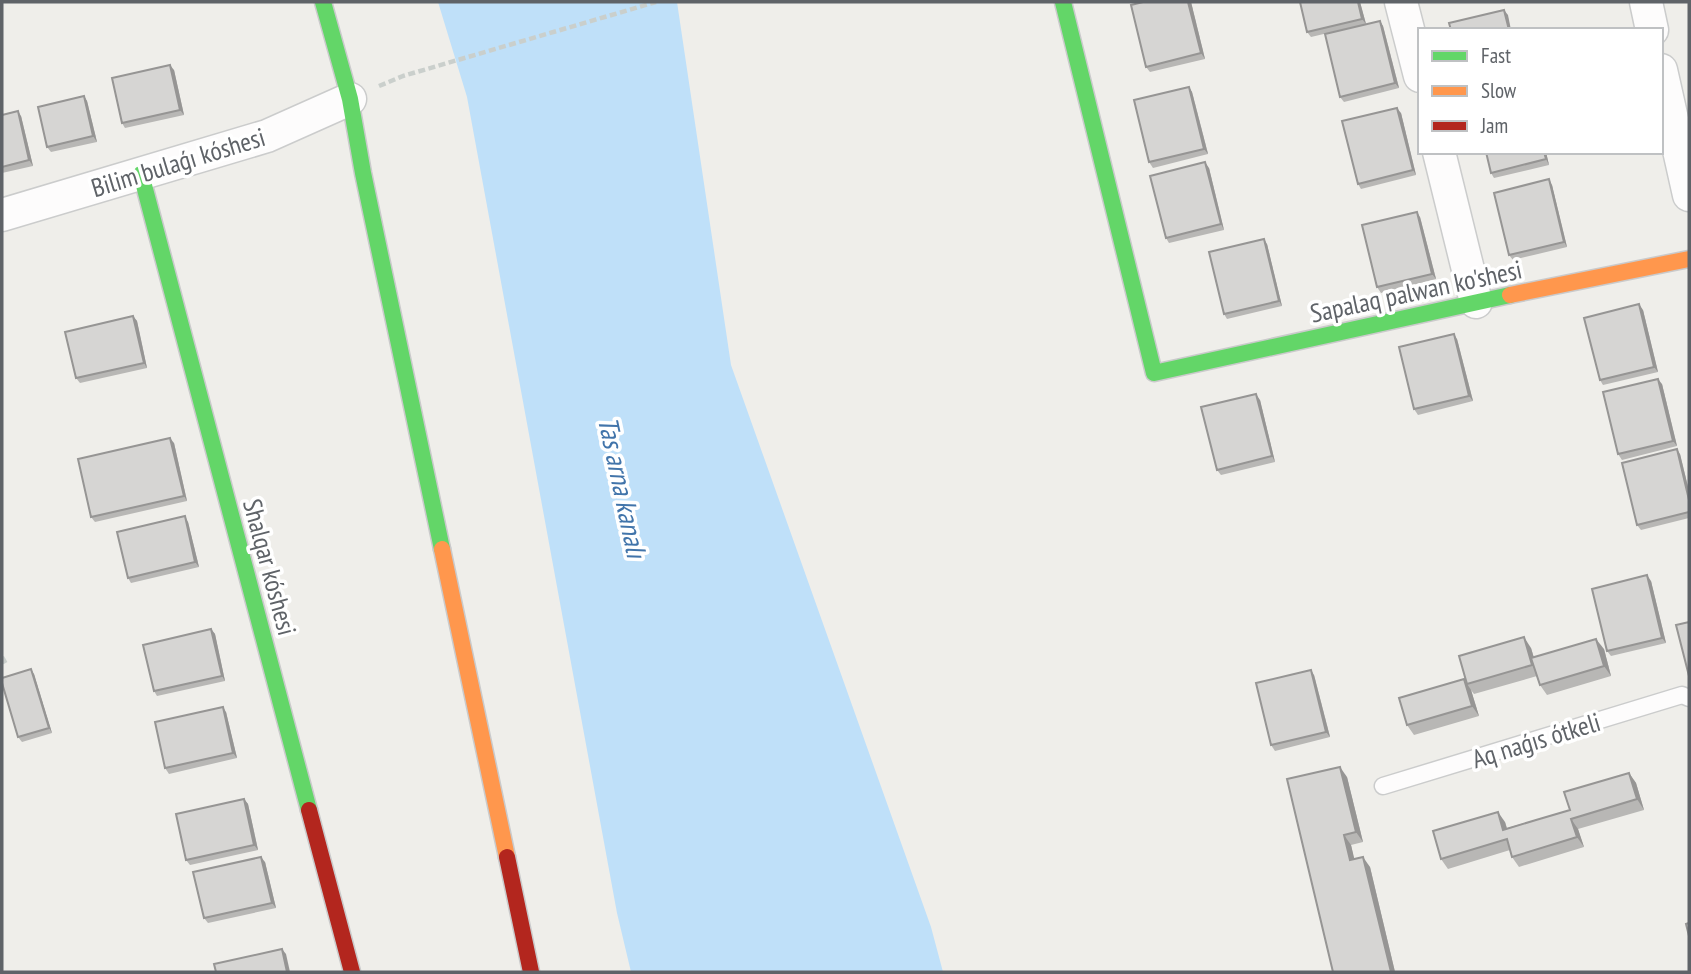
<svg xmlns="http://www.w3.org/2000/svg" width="1691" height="974" font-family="'PT Sans Narrow',sans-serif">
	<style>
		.water { fill: #bfe0f9 }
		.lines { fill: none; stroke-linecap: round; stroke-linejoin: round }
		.lane-casing { stroke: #cbcccc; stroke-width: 19 }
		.street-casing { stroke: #cbcccc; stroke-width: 35 }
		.fast-casing { stroke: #cacacb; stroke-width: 19 }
		.slow-casing { stroke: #cacacb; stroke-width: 19 }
		.jam-casing { stroke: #cacacb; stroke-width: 19 }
		.path { stroke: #cacfcc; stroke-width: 4.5; stroke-dasharray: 7 3.5; stroke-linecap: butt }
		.lane { stroke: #fdfcfc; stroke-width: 16 }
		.street { stroke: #fdfcfc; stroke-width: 32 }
		.fast { stroke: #63d668; stroke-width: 16 }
		.slow { stroke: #ff974d; stroke-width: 16 }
		.jam { stroke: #b3261e; stroke-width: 16 }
		.wall { fill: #b8b7b5 }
		.shaded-wall { fill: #969594 }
		.building { fill: #d6d5d3; stroke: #969594; stroke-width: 2 }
		.labels { text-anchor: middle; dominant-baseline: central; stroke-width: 7; stroke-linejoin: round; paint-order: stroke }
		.street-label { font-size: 26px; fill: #5f6368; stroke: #fff }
		.water-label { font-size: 28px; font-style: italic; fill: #4174aa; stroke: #fff }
	</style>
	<rect width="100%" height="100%" fill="#efeeea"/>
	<!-- water -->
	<polygon class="water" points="438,2 677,2 731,365 931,927 943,972 631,972 617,913 467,97"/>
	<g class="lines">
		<!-- lane casing -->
		<g class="lane-casing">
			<polyline id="lane" points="1383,786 1682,695 1689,698"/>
		</g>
		<!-- street casing -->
		<g class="street-casing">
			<g id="street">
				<polyline points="1401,2 1420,76"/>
				<polyline points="1646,2 1652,30"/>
				<polyline points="1661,70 1689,195"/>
				<polyline points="1439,152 1476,302"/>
				<polyline points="2,215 267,136 350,99"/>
			</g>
		</g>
		<!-- fast casing -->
		<g class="fast-casing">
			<g id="fast">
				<polyline points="323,2 350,99 363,173 442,549"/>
				<polyline points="1063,2 1154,373 1510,295"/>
				<polyline points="141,174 309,810"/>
			</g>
		</g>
		<!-- slow casing -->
		<g class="slow-casing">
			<g id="slow">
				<polyline points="1510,295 1689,259"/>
				<polyline points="442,549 507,857"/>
			</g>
		</g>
		<!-- jam casing -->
		<g class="jam-casing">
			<g id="jam">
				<polyline points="309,810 352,972"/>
				<polyline points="507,857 531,972"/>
			</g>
		</g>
		<!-- path -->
		<g class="path">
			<polyline points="379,86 403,76 656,2"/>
			<polyline points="2,657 7,666"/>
		</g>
		<!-- lane -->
		<use href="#lane" class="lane"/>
		<!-- street -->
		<use href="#street" class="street"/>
		<!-- fast -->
		<use href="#fast" class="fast"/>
		<!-- slow -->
		<use href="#slow" class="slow"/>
		<!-- jam -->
		<use href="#jam" class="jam"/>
	</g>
	<!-- wall -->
	<g class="wall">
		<polygon points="1191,2 1205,59 1150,72 1146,67"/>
		<polygon points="1300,2 1360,2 1366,24 1311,37 1307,32"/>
		<polygon points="1380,21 1383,26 1399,88 1344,102 1340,97"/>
		<polygon points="174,70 184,115 125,128 122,123"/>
		<polygon points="1189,87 1192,92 1208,154 1153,168 1149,162"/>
		<polygon points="84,96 87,101 97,142 51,152 47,147"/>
		<polygon points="1401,113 1416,175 1361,189 1358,184"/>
		<polygon points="2,115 21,116 33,166 2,173"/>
		<polygon points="1486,152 1546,152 1549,165 1494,178 1491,173"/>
		<polygon points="1209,168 1224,230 1169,243 1166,238"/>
		<polygon points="1552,185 1567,247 1513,260 1509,255"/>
		<polygon points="1420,217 1436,279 1381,293 1377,287"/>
		<polygon points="1267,244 1282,306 1227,319 1224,314"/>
		<polygon points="1643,310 1658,372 1603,385 1600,380"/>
		<polygon points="133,316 137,321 147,368 80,383 76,378"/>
		<polygon points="1457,339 1473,401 1418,415 1414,409"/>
		<polygon points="1662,384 1677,446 1622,460 1618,454"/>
		<polygon points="1260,400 1275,462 1221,475 1217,470"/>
		<polygon points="174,443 187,501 95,522 91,517"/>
		<polygon points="1680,454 1689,491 1689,518 1641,530 1637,525"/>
		<polygon points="188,522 199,567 131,583 128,578"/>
		<polygon points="1651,581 1666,643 1611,656 1607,651"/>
		<polygon points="211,629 215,634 225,681 157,696 154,691"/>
		<polygon points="1531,648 1534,658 1604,649 1611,676 1547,695 1540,685 1537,676 1474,694 1471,690 1479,716 1414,735 1407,725 1467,683"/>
		<polygon points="34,674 52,733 22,742 18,737"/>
		<polygon points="1314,675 1330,737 1275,751 1271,745"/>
		<polygon points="226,712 237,758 169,774 165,768"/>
		<polygon points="1629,773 1636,783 1644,810 1578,829 1584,847 1519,867 1512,857 1510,850 1448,869 1441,859 1505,822 1507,828 1570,810"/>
		<polygon points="1347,777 1363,842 1351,845 1354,859 1370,867 1395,972 1287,779"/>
		<polygon points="244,799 248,804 258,850 190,865 186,860"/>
		<polygon points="265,862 276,908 208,923 204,918"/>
	</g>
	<!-- shaded-wall -->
	<g class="shaded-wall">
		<polygon points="1188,2 1191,2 1205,59 1201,53"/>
		<polygon points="1358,2 1360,2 1366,24 1362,19"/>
		<polygon points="1504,10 1508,15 1511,30 1509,30"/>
		<polygon points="1380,21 1383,26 1399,88 1395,83"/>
		<polygon points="170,65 174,70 184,115 180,110"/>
		<polygon points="1189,87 1192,92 1208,154 1204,149"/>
		<polygon points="84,96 87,101 97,142 93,136"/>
		<polygon points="1397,108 1401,113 1416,175 1413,170"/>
		<polygon points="18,111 21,116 33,166 29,160"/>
		<polygon points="1544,152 1546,152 1549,165 1546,159"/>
		<polygon points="1205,162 1209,168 1224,230 1221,224"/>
		<polygon points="1549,179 1552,185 1567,247 1564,242"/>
		<polygon points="1417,212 1420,217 1436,279 1432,274"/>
		<polygon points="1264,239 1267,244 1282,306 1279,301"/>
		<polygon points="1639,304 1643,310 1658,372 1654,367"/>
		<polygon points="133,316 137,321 147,368 144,363"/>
		<polygon points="1454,334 1457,339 1473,401 1469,396"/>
		<polygon points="1658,379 1662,384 1677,446 1673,441"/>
		<polygon points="1256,394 1260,400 1275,462 1272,456"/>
		<polygon points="170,438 174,443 187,501 184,496"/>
		<polygon points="1677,449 1680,454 1689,491 1689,500"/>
		<polygon points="185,516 188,522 199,567 195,562"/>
		<polygon points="1647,575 1651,581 1666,643 1662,638"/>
		<polygon points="211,629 215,634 225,681 222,676"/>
		<polygon points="1524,637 1531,648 1539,675 1532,665"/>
		<polygon points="1596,639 1604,649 1611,676 1604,666"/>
		<polygon points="31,669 34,674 52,733 49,728"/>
		<polygon points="1311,670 1314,675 1330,737 1326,732"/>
		<polygon points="1464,679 1471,690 1479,716 1472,706"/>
		<polygon points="223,707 226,712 237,758 233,753"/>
		<polygon points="1340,767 1347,777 1363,842 1356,832"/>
		<polygon points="1629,773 1636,783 1644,810 1637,799"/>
		<polygon points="244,799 248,804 258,850 254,845"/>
		<polygon points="1498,812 1505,822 1510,840 1503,830"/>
		<polygon points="1571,819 1578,829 1584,847 1577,837"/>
		<polygon points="1344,835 1351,845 1357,870 1350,860"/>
		<polygon points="261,857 265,862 276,908 272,903"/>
		<polygon points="1363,857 1370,867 1395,972 1391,972"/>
		<polygon points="282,949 286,954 290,972 287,972"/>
	</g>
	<!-- building -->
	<g class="building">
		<polygon points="1143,2 1188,2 1201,53 1146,67 1131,5"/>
		<polygon points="1300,2 1358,2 1362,19 1307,32"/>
		<polygon points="1504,10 1509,30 1451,30 1449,23"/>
		<polygon points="1380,21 1395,83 1340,97 1325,34"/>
		<polygon points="170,65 180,110 122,123 112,78"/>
		<polygon points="1189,87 1204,149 1149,162 1134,100"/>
		<polygon points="84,96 93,136 47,147 38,107"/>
		<polygon points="1397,108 1413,170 1358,184 1342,121"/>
		<polygon points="18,111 29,160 2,167 2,115"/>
		<polygon points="1486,152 1544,152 1546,159 1491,173"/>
		<polygon points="1205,162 1221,224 1166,238 1150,176"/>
		<polygon points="1549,179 1564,242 1509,255 1494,193"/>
		<polygon points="1417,212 1432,274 1377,287 1362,225"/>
		<polygon points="1264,239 1279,301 1224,314 1209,252"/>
		<polygon points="1639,304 1654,367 1600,380 1584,318"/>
		<polygon points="133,316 144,363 76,378 65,332"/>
		<polygon points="1454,334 1469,396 1414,409 1399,347"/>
		<polygon points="1658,379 1673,441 1618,454 1603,392"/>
		<polygon points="1256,394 1272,456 1217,470 1201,407"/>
		<polygon points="170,438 184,496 91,517 78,459"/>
		<polygon points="1677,449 1689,500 1689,512 1637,525 1622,463"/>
		<polygon points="185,516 195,562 128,578 117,532"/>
		<polygon points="1647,575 1662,638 1607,651 1592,589"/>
		<polygon points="1689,622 1689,676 1676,625"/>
		<polygon points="211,629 222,676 154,691 143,645"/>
		<polygon points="1524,637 1532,665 1467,684 1459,656"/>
		<polygon points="1596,639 1604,666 1540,685 1531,658"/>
		<polygon points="31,669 49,728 18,737 2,683 2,678"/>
		<polygon points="1311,670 1326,732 1271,745 1256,683"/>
		<polygon points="1464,679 1472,706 1407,725 1399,698"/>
		<polygon points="223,707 233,753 165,768 155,722"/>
		<polygon points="1340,767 1356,832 1344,835 1350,860 1363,857 1391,972 1333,972 1287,779"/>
		<polygon points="1629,773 1637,799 1571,819 1577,837 1512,857 1507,839 1441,859 1433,831 1498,812 1503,830 1536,820 1570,810 1564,792"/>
		<polygon points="244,799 254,845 186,860 176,814"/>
		<polygon points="261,857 272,903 204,918 193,872"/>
		<polygon points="1689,923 1689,936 1686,924"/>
		<polygon points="282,949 287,972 216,972 214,964"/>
	</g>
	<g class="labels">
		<!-- street labels -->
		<g class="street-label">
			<text transform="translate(178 162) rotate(-17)">Bilim bulaǵı kóshesi</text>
			<text transform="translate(1416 291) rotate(-12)">Sapalaq palwan ko'shesi</text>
			<text transform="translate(270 567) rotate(75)">Shalqar kóshesi</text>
			<text transform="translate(1536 740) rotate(-17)">Aq naǵıs ótkeli</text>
		</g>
		<!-- water labels -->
		<g class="water-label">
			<text transform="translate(623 487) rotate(78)">Tas arna kanalı</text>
		</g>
	</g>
	<!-- border -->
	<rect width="1691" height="974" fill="none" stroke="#5f6368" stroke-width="7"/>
	<!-- legend -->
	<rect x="1418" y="28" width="245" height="126" fill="#ffffff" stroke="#bfc1c3" stroke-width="2"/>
	<rect x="1432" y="51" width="35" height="10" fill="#63d668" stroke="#bfc1c3" stroke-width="2"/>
	<text x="1481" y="63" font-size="21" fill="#5f6368">Fast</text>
	<rect x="1432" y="86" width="35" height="10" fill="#ff974d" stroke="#bfc1c3" stroke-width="2"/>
	<text x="1481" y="98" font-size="21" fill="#5f6368">Slow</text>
	<rect x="1432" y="121" width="35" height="10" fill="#b3261e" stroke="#bfc1c3" stroke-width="2"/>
	<text x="1481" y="133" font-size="21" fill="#5f6368">Jam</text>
</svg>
